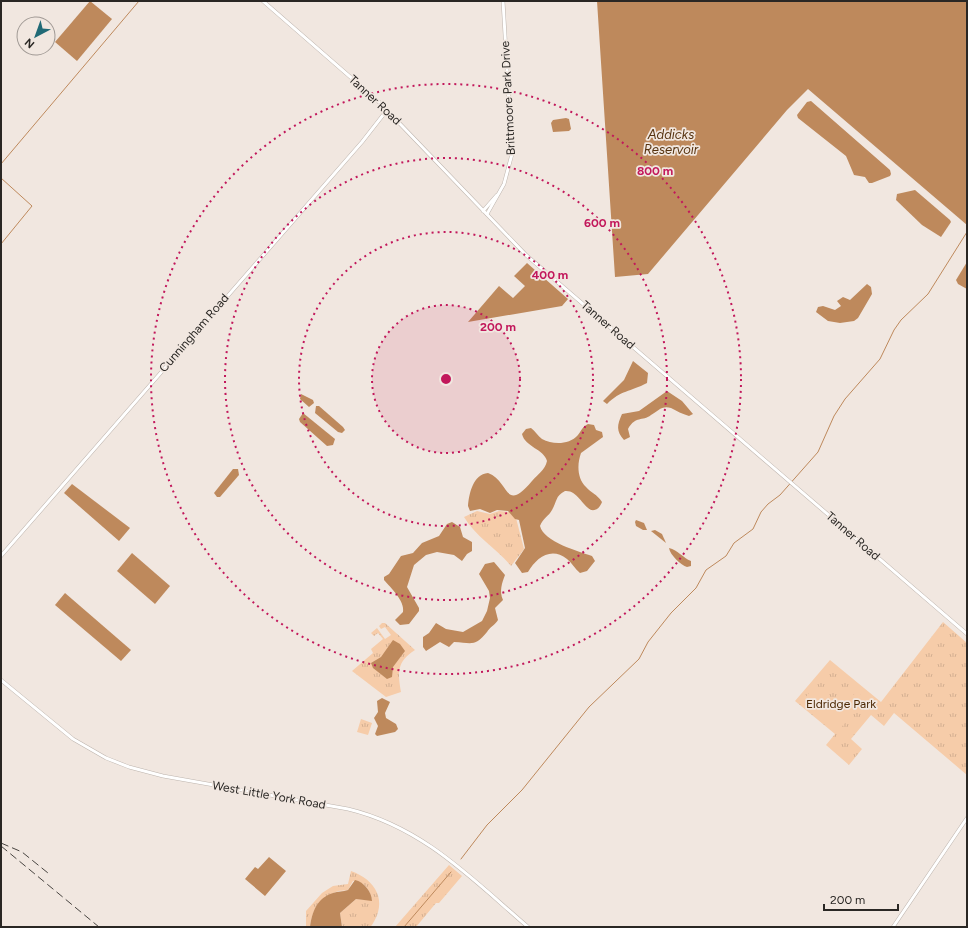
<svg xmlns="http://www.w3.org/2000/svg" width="968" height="928" font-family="Figtree,sans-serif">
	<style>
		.grass { fill: url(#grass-tufts) }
		.garden { fill: #f6cca9 }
		.water { fill: #be895c }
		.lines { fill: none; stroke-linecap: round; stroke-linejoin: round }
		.stream { stroke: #be895c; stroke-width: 1 }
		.secondary-casing { stroke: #bdb4ad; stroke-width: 4 }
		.secondary { stroke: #fff; stroke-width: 3 }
		.rail { stroke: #494541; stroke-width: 1; stroke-dasharray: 8 4; stroke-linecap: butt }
		.ring { fill: none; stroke: #c2185b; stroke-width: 2; stroke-dasharray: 2 4 }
		.labels { text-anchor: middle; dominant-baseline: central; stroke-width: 3.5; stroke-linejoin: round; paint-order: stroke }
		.street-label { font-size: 12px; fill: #2a2724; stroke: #f1e7e0 }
		.park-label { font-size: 12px; fill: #4c2803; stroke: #f1e7e0 }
		.water-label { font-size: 13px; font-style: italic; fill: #56320e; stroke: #f1e7e0 }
		.centre { fill: #c2185b; stroke: #f1e7e0; stroke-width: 2 }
		.ring-label { font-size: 12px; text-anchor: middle; font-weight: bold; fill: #c2185b; stroke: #f1e7e0; stroke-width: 3.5; stroke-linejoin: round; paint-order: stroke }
	</style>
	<defs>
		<pattern id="grass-tufts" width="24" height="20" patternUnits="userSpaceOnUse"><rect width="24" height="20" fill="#f6cca9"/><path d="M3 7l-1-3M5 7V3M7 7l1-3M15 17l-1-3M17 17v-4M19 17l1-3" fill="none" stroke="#d3af91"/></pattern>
	</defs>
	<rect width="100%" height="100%" fill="#f1e7e0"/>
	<!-- grass -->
	<g class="grass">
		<path d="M477,511L490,514L499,511L509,512L516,518L524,549L511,566C496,548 476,537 464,517Z"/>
		<polygon points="943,622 967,643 967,775 894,713 884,726 871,715 851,739 862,749 849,765 826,745 835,734 795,701 830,660 881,702"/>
		<path d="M382,623H385L415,650C396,662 398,673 401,692L386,697L352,671L373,653L371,649L383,639L378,633L374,636L371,633L377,628L385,639L391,635L385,627L381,629L379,626Z"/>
		<polygon points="361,719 372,723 368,735 357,732"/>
		<polygon points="449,865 462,876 439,903 436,903 416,927 395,927"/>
		<path d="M351,871C376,880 388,901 372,925L370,927H342L340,913L356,899L372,900C371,891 363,880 353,881L348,890C344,891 339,890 336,892C319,899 312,910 310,927H306V911L322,893L333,886L348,884Z"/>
	</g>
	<!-- garden -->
	<g class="garden">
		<polygon points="816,685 852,715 839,730 803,700"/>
		<polygon points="857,691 866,699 858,707 849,700"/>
	</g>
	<!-- water -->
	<g class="water">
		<polygon points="90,1 112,19 77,61 55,42"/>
		<polygon points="597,1 967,1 967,225 808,89 787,110 648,274 615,277"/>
		<polygon points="811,101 890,170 891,174 890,176 872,183 869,183 865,177 854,175 846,156 798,118 797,115 807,102"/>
		<polygon points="566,118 569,119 571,129 569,131 553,132 551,123 553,120"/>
		<polygon points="915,190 950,220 951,222 941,237 922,225 896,200 897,194"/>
		<polygon points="967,262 967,289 958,284 956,280"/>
		<polygon points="527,263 568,299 562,306 468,322 499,286 513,298 525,286 514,276"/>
		<polygon points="867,284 871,287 872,294 858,318 854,321 840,323 828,321 816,312 818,307 823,306 835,310 841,306 837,301 843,297 850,300"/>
		<path d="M633,361L648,373L647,383C630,392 621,390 607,404L603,401L624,380Z"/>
		<path d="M667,391L682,401L693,414L689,416C682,414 677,411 671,408C662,405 658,411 651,415C642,422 636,415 628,429L630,437L624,440C616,431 617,425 622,414L639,411Z"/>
		<polygon points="301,394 313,400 314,403 309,407 300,399"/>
		<polygon points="316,406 319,406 343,427 345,430 342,433 338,432 315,413"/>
		<polygon points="303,413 335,439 333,445 327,446 300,422 299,419"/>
		<path d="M588,424L594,425L596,430L602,432L603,437L581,453C577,464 577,478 586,487C591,493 597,494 602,502C600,507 597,511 591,510C582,505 577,490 565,491C555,496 557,502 552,510C549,516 543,518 540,526C544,542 578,551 592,556L595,561L587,571L580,573C575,569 572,563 567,559C551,546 536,558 528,572L522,573L515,563L525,548L519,520L515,519L508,511L497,510L490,513L480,509L470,511L468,506C469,494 473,474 488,473C510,481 504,514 532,481C538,474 545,470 547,461C544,449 525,447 522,434L526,429L531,428C535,431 538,436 542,439C553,445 569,445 578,435C581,431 583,426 588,424Z"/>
		<polygon points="233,469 238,469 239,475 220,497 217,497 214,493"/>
		<polygon points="72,484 130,528 119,541 64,493"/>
		<polygon points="636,520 644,523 647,530 643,530 636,526 635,522"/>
		<path d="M452,522L460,527L463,537L472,542V551L467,554L462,561L454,555L437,552L426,555L414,565L407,587L419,608V611L409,624L400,625L395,620L403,612C405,601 391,588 384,580V577L389,574L401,556L413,553L422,543L439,536L447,524Z"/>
		<polygon points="655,530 662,534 666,543 651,531"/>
		<path d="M669,548C678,550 683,558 691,561V566L687,567C681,565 670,555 669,548Z"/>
		<polygon points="132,553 170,586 155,604 117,571"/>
		<path d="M494,562L505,575C502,583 499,591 503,600L495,608L498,620C495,625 490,627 487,632C475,647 472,643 454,642L449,647L440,642L426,651L423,647V637L429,633L436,623L446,629L463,632L482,621L487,611L490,598L489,591L479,574L485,564Z"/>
		<polygon points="65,593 131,650 121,661 55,605"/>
		<polygon points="393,640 400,644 405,651 393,667 392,677 387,679 373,668 371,663 381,657"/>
		<polygon points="382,698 390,702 385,713 386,718 396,724 398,729 395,732 377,736 375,734 378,726 374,718 378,712 377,701"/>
		<polygon points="269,857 286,871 265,896 245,879 255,867 258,869"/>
		<path d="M355,880C364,882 372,892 372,901L356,899L340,913L342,927H310C312,912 317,898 333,893C338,891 343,892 348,890Z"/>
	</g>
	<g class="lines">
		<!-- stream -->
		<g class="stream">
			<polyline points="1,164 139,1"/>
			<polyline points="1,178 32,206 1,244"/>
			<polyline points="461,859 487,825 522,790 589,707 639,659 648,642 671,613 696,588 706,570 726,556 734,543 753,529 761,512 768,504 780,495 818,452 834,416 845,399 880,359 894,330 901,320 928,294 967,232"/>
			<polyline points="404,927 451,872"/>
		</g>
		<!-- secondary casing -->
		<g class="secondary-casing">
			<g id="secondary">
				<polyline points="263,1 379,102 526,255 967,634"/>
				<polyline points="483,211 497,195"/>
				<polyline points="487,214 504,184 512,154 503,1"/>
				<polyline points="1,556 362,142 387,110"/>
				<path d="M1,680L73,739L106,758L129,767L163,776L348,809C423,827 472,879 528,927"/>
				<polyline points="893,927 967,818"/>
			</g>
		</g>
		<!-- secondary -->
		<use href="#secondary" class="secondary"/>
		<!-- rail -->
		<g class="rail">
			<polyline points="1,843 22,852 48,873"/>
			<polyline points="1,846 99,927"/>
		</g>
	</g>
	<!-- distance rings -->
	<circle cx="446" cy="379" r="74" fill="#c2185b" fill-opacity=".12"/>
	<g class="ring">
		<circle cx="446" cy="379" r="74"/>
		<circle cx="446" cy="379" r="147"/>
		<circle cx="446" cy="379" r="221"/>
		<circle cx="446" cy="379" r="295"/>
	</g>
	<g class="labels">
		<!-- street labels -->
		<g class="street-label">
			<text transform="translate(508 98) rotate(-93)">Brittmoore Park Drive</text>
			<text transform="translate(375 100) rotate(43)">Tanner Road</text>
			<text transform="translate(608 325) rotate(41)">Tanner Road</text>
			<text transform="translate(194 333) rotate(-49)">Cunningham Road</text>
			<text transform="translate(853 536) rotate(41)">Tanner Road</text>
			<text transform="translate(269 795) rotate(10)">West Little York Road</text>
		</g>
		<!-- park labels -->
		<g class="park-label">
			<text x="841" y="704">Eldridge Park</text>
		</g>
		<!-- water labels -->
		<g class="water-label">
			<text x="671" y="134">Addicks<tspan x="671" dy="15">Reservoir</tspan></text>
		</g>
	</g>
	<circle cx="446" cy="379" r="6" class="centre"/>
	<g class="ring-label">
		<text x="655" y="175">800 m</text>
		<text x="602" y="227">600 m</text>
		<text x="550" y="279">400 m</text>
		<text x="498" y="331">200 m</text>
	</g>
	<!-- border -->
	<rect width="968" height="928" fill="none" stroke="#2a2724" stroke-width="4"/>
	<!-- north arrow -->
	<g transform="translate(36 36) rotate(221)"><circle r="19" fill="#f1e7e0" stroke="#a19a95"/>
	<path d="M0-3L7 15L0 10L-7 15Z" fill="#216a76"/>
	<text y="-6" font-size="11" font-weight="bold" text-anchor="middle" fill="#2a2724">N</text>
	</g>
	<!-- scale -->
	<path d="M824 904v6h74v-6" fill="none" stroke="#2a2724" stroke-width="2"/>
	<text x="830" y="904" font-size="12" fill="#2a2724" stroke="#f1e7e0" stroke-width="3" paint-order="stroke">200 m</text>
</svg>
